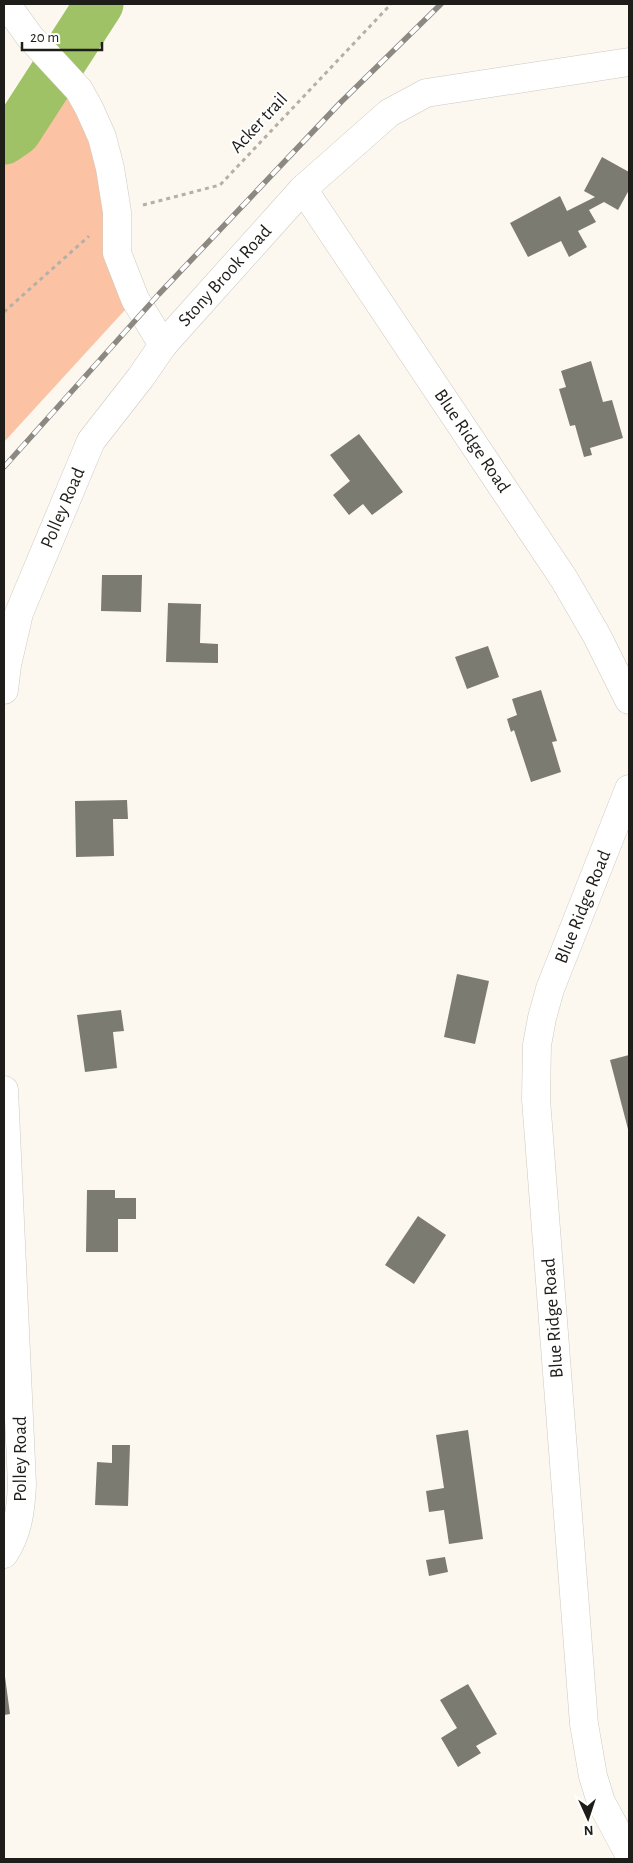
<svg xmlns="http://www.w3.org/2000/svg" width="633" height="1863" font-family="'Alegreya Sans',sans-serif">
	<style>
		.green { fill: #fbc3a4 }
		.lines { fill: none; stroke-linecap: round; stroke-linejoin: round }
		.river { stroke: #9ec265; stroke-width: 49 }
		.building { fill: #7b7b72 }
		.minor-casing { stroke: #cdc9c0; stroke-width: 29 }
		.path { stroke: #b3b0a9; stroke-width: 3; stroke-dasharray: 4 4; stroke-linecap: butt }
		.minor { stroke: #fff; stroke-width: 28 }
		.rail-casing { stroke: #8c8983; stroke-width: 5.5 }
		.rail { stroke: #fff; stroke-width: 4; stroke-dasharray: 11; stroke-linecap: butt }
		.labels { text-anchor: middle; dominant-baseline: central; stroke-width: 4; stroke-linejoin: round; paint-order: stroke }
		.street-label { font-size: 19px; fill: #1f1d1a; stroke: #fff }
	</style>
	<rect width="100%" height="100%" fill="#fcf8ef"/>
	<!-- green -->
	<polygon class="green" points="79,90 135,299 4,442 4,140"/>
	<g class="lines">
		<!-- river -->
		<polyline class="river" points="4,140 17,131 99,4"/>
	</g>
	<!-- building -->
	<g class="building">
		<polygon points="602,157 629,172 629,190 618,210 604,202 589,210 596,222 578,231 587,247 569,257 561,241 528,257 510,223 560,196 567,211 595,197 584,191"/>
		<polygon points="591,361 603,402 612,400 623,438 590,448 592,455 584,457 575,425 570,426 559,389 566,387 561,371"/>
		<polygon points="359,434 403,492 372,515 363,504 349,515 333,495 350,481 330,455"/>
		<polygon points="102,575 142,575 141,612 101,611"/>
		<polygon points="168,603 201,604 200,643 218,644 218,663 166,662"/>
		<polygon points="488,646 499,677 467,689 455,657"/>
		<polygon points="541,690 557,741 552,742 561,772 531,782 514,730 511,732 507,719 517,715 512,699"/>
		<polygon points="127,800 128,819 113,819 114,856 76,857 75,801"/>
		<polygon points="457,974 489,981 475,1044 444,1037"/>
		<polygon points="121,1010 124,1031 113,1032 117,1068 85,1072 77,1015"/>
		<polygon points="629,1055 629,1133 610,1060"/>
		<polygon points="87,1190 115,1190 115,1198 136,1198 136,1219 118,1219 118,1252 86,1252"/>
		<polygon points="418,1216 446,1235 414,1284 385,1265"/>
		<polygon points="468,1430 483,1539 449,1544 444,1510 429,1512 426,1491 444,1488 436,1435"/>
		<polygon points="112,1445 130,1445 128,1506 95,1505 97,1462 112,1463"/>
		<polygon points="445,1557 448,1572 429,1576 426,1560"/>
		<polygon points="4,1669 10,1714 4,1715"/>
		<polygon points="468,1684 497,1734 476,1746 481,1753 458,1767 441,1738 457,1728 440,1700"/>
	</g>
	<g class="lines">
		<!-- minor casing -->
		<g class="minor-casing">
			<g id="minor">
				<polyline points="6,4 30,37 79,90 89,108 102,137 110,168 117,212 117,253 135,299 163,345 303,189 389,113 426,93 629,62"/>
				<polyline points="303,189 564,579 597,636 629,700"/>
				<polyline points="4,690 7,665 19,613 91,441 141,377 163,345"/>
				<polyline points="629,789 550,989 542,1018 537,1045 536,1099 584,1724 593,1776 601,1802 629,1854"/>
				<path d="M4,1090L22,1484C21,1509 18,1533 4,1554"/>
			</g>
		</g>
		<!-- path -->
		<g class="path">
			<polyline points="143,205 220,185 391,4"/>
			<polyline points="4,312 89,236"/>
		</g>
		<!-- minor -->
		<use href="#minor" class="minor"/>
		<!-- rail casing -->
		<g class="rail-casing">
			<polyline id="rail" points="4,467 159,294 341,102 441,4"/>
		</g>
		<!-- rail -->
		<use href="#rail" class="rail"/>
	</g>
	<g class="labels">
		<!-- street labels -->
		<g class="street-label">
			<text transform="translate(259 123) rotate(-47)">Acker trail</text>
			<text transform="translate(225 276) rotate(-48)">Stony Brook Road</text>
			<text transform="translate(472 441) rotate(56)">Blue Ridge Road</text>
			<text transform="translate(63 508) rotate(-67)">Polley Road</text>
			<text transform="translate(583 907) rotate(-68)">Blue Ridge Road</text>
			<text transform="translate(553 1318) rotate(-94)">Blue Ridge Road</text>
			<text transform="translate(20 1459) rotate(-90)">Polley Road</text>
		</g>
	</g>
	<!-- border -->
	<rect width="633" height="1863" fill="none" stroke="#1f1d1a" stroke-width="10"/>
	<!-- north arrow -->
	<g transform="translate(588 1818) rotate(177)" stroke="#ffffff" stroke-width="4" paint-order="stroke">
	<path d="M0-4L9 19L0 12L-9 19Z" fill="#1f1d1a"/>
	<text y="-8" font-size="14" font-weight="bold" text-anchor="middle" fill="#1f1d1a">N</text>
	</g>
	<!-- scale -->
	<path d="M22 42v8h80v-8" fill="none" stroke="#1f1d1a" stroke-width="2.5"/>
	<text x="30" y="42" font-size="15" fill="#1f1d1a" stroke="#ffffff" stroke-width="4" paint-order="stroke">20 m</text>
</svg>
